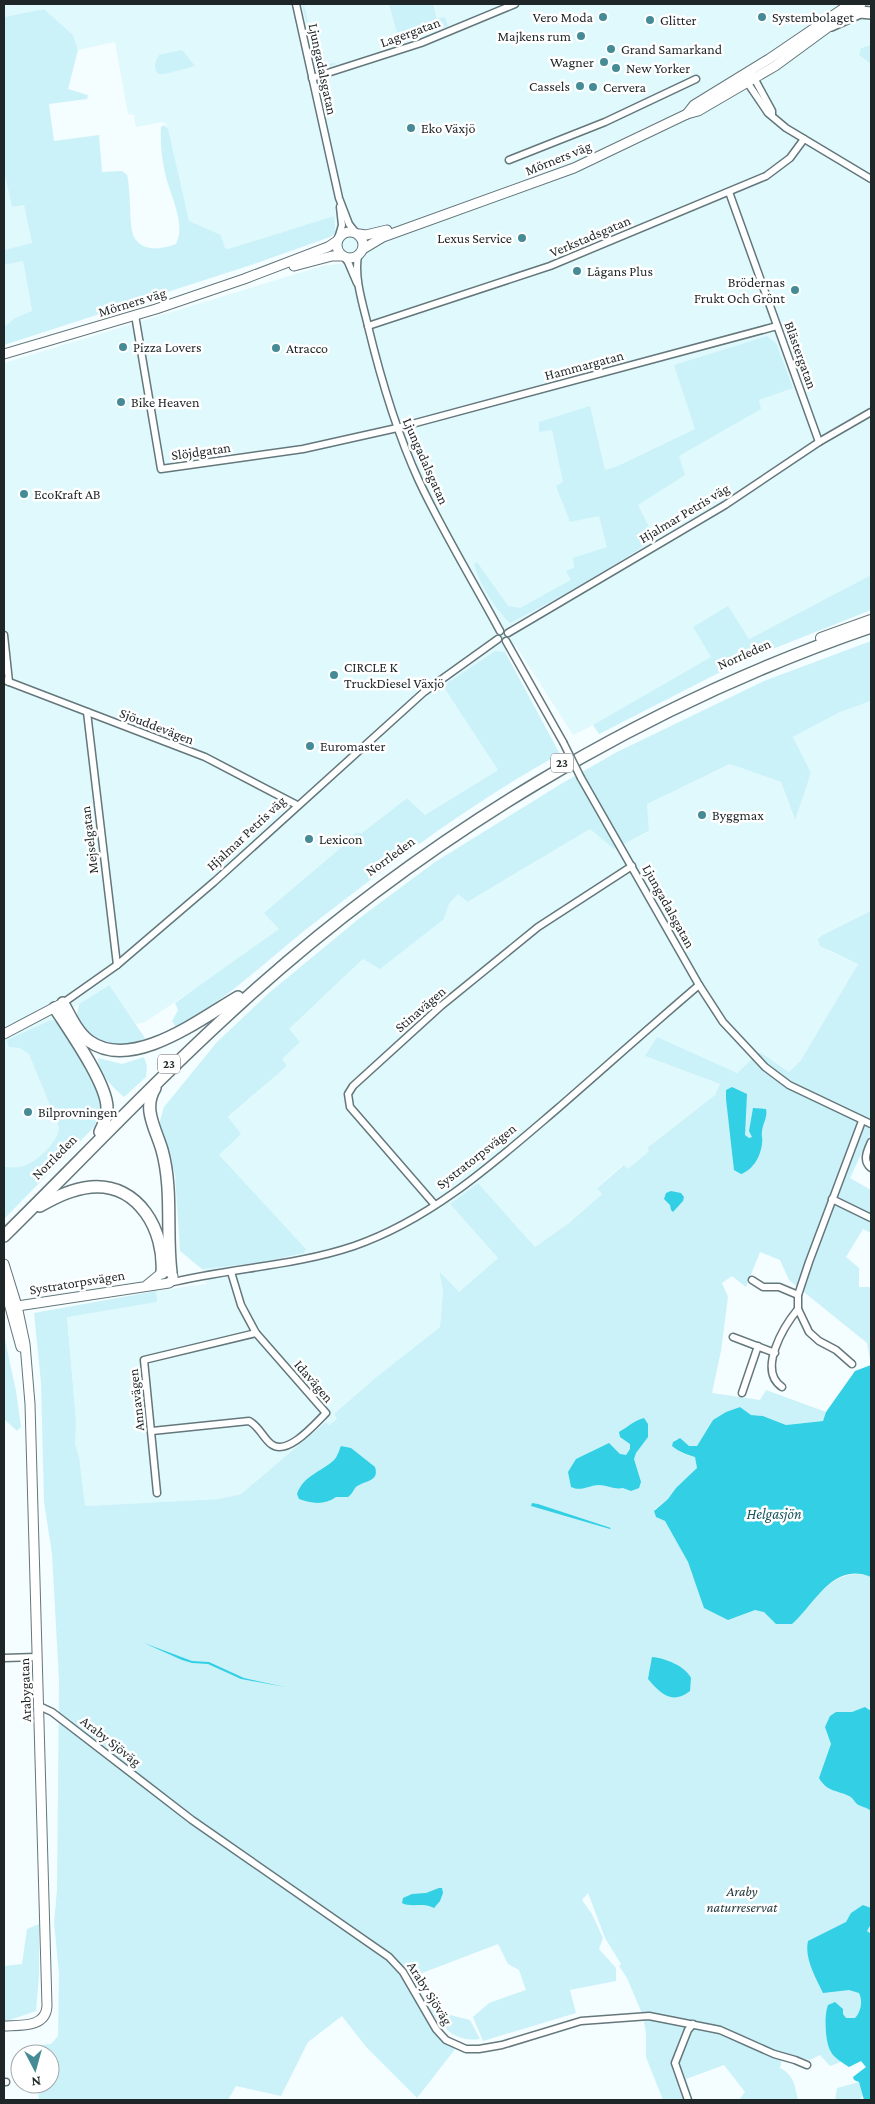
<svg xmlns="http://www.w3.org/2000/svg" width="875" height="2104" font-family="'Crimson Pro',serif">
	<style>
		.built { fill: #e0f9fd }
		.green { fill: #cbf2f9 }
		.water { fill: #33cfe4 }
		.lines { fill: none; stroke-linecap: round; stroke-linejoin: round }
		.street-casing { stroke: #64777b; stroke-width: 9 }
		.secondary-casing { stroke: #64777b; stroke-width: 11 }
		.primary-casing { stroke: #64777b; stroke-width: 12 }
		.highway-casing { stroke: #64777b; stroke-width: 14 }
		.street { stroke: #fff; stroke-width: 6 }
		.secondary { stroke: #fff; stroke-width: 9 }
		.primary { stroke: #fff; stroke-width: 10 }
		.highway { stroke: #fff; stroke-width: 11 }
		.street-bridge-casing { stroke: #64777b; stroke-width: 9; stroke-linecap: butt }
		.street-bridge { stroke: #fff; stroke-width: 6 }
		.poi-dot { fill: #458b96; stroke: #fff; stroke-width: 2 }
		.labels { text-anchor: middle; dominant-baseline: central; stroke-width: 5; stroke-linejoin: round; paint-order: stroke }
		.shield { fill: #fff; stroke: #626768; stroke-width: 1 }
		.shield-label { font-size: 12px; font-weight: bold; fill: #1e2627 }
		.poi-label { font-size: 14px; fill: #1e2627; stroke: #fff; text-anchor: start }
		.street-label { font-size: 14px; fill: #1e2627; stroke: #fff }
		.park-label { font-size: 14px; font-style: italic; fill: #1c3438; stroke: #fff }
		.water-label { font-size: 15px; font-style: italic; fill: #19565f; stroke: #fff }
	</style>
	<rect width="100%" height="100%" fill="#f4fdff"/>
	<!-- built -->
	<g class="built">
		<polygon points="4,4 871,4 871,45 861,48 871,64 871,575 749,639 728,607 694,627 712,657 593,725 573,735 516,646 505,652 495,651 443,686 498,770 425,815 407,798 362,833 355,833 344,845 265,913 279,929 208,980 145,1022 136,1024 108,985 51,1023 88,1118 18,1181 4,1176 4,363 322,266 345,263 334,216 228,249 225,248 221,235 189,222 166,125 163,122 136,127 134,115 128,114 115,42 78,50 73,35 44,9 4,17"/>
		<polygon points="4,172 12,207 24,204 32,243 4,250"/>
		<polygon points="23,261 32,312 15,318 4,327 4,265"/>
		<polygon points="871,701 871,911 827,950 858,964 801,1060 789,1072 760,1052 738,1073 645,1056 720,1084 715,1095 647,1148 649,1151 628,1170 623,1165 597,1187 602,1194 569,1223 535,1247 478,1183 450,1204 498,1258 459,1292 439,1272 443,1291 440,1327 374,1379 334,1414 337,1419 329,1425 326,1422 241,1494 219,1499 85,1506 74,1437 76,1420 67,1316 156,1302 156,1291 206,1284 202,1269 285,1258 304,1253 306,1249 218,1155 228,1118 287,1066 282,1059 289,1029 363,959 444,919 449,904 458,894 469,902 590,829 614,848 649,832 646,804 731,764 781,782 794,819 811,773 793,737 840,712"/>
	</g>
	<!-- green -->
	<g class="green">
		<polygon points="302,4 304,4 315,53 325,64 335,63 336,64 323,69 316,64"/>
		<polygon points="389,4 433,4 437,19 445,17 448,26 400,43"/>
		<path d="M44,9L73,35L78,50L68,89L88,95L87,99L49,104L54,141L99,135L102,172L122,171L127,175C131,190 129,228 134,237C143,253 163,249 176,244C186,224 171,197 166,177C162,160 160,144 161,127L164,125L168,129L189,221L221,235L225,248L228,249L334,216L336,233L330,237L254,264L4,345V327L15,318L32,311L23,261L4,265V250L32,243L24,205L12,207L4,172V17Z"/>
		<polygon points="871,45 871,64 859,55 861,48"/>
		<path d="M182,50L195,66L165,74H158C153,66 155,62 159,55Z"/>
		<path d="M767,336L776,343L793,388L759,400L761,409L679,456L685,475L638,505L655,539L577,588L510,623C496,610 479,583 474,564L477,562L508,606L520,608L571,580L566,571L574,568L573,558L607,547L599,516L570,522L556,486L563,482L552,430L539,432V422L590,406L605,470L618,466L695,429L674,365Z"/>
		<polygon points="871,575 871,610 740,662 599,734 593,725 711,657 693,627 728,606 749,639"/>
		<polygon points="871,641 871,701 840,712 793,737 811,773 795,820 781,782 730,764 647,804 649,831 614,849 590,829 468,902 458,894 449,904 444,919 380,969 363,959 289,1029 300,1042 282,1059 287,1066 228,1117 241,1134 219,1155 306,1249 304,1253 264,1262 202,1269 180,1251 175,1174 159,1124 164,1107 217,1042 270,992 361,917 435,862 561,784 617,752 764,681"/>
		<path d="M495,651L505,652L560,754C476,800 398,858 322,917C274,953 230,999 176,1027L172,1021L178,1010L175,1003L279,929L264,913L344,845L355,833H362L407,798L425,815L498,770L443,686Z"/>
		<path d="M871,911V1133L850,1178L871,1190V1233L863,1229L846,1257L859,1268V1287H871V1365L867,1343L789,1280L780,1260L760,1252L746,1287L732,1276L722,1283L728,1297L721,1351L712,1393L760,1400L766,1390L826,1412L823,1421L786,1425L764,1416L751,1415L740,1407L726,1412L713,1420L697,1446L691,1447L676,1439L672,1444C678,1452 687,1456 696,1457L697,1468L668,1499L655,1509L656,1517L665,1521L688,1562L692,1575L732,1605L808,1607C823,1587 845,1566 871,1577V1711L865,1707L871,1720V2034L830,2051L841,2062L830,2066L820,2055L810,2060L783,2053L780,2068C794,2075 795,2086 798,2100H739L745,2092L724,2065L686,2079L693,2100H663L646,2057V2034L643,2016L627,1978L619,1966L621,1964L605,1938L588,1893L582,1900L592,1914L603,1938L599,1949L616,1968V1981L570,1990L576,2013L483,2041L473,2017L489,2003L526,1990L519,1970L508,1964L498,1944L417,1975L407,1982C419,2008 430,2034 456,2048L417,2098L367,2048L342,2016L308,2042L281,2096L236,2086L228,2100H39L37,2084H50V2054H33L32,2046L51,2044L58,2036L59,1974L54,1923L57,1889L59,1681L52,1554L44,1502L41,1383L34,1313L156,1291L157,1302L67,1317L76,1420L75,1444L79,1457L85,1506L219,1499L241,1494L326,1422L329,1425L337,1419L334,1414L374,1379L440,1327L443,1291L439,1271L459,1292L498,1258L450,1204L478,1183L535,1247L569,1223L602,1194L597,1188L624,1165L628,1169L649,1151L647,1148L715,1095L720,1084L645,1056L657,1037L737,1073L760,1052L789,1072L801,1060L858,964L820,946L818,939L823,935Z"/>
		<path d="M109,985L145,1038C130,1049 103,1047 90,1034C84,1028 80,1020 77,1014L79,1004Z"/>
		<path d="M51,1020L57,1021C71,1043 101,1081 100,1108C100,1113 96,1121 95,1126L4,1219V1167C10,1167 17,1168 24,1166C37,1162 59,1141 59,1127L29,1054L20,1048L9,1047L7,1040Z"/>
		<path d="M144,1057L147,1066L146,1077L124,1097C113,1087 98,1074 98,1058L122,1064Z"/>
		<polygon points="4,1335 16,1391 21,1427 17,1431 4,1419"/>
		<polygon points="39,1924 39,1975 36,2011 4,2022 4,1966 22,1964 27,1929"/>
		<path d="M429,2007L446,2014L470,2020L480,2039C455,2043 440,2026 429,2007Z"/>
		<polygon points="859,2082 863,2095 859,2100 835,2100 837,2088"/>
	</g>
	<!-- water -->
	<g class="water">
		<path d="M732,1087L747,1094L745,1135L749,1138L752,1137L749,1131L753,1108L766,1109C768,1118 762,1124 762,1132C761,1135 763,1139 762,1143C761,1156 753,1170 741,1174L734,1170L726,1099V1090Z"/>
		<polygon points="671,1191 681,1193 684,1197 683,1201 673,1212 671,1210 670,1205 664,1199 666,1193"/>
		<path d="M871,1365V1577C833,1561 815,1604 792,1624H776L764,1612L755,1610L728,1620L704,1608L688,1562L665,1521L656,1517L654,1511L668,1499L676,1488L697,1468L695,1457C688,1455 679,1452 672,1446L673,1442L680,1438L689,1446H697L713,1420L726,1412L740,1407L751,1415L763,1416L786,1425L823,1421L826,1412L855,1371Z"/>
		<path d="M644,1418L648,1424V1437L636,1453L634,1459L641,1482L639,1488L631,1491L623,1488C615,1490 607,1485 599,1485C589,1485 582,1492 571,1487L568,1472L576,1459L609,1443L620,1454L626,1455L630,1449V1444L620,1437L619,1432C628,1427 633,1421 644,1418Z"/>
		<path d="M341,1446L351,1448L375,1467C380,1483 363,1480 355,1488C353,1491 352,1494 348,1497H336C325,1505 312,1504 299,1499L297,1494C304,1475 321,1472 334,1460C338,1456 339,1450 341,1446Z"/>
		<polygon points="532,1503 538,1504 611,1528 610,1529 531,1506"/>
		<polygon points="144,1643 192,1661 209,1662 244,1678 285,1687 241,1679 208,1664 192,1663 182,1660"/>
		<path d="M652,1657C665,1658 685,1666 691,1678L690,1691C672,1705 661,1694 648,1679Z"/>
		<path d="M865,1707L871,1711V1811C867,1807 861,1807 857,1804C854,1801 853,1798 849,1796C837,1790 827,1792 819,1778L831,1744L825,1727L830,1716L836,1712H852Z"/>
		<path d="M439,1888H442L443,1893L440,1901L434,1908C423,1902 411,1908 402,1903L403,1898L412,1894L426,1893Z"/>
		<path d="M863,1905L871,1908V1924L867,1931L871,1934V2100H864L859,2082L854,2080L853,2077L866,2067L861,2061L849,2067C843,2063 834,2058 831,2052C825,2043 824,2015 828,2005L835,2002L843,2009V2014L846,2018H855C861,2012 863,2001 859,1993L849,1990L823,1993C816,1978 804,1958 808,1941L846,1922L851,1913Z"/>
	</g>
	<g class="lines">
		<!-- street casing -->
		<g class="street-casing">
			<g id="street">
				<polyline points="296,4 339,198 349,224 356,233"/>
				<polyline points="753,76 772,111 772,115"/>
				<polyline points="312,78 421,43 515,4"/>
				<polyline points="745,79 768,113 786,128 871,179"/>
				<polyline points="509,160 605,122 696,79"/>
				<polyline points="729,192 819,442"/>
				<polyline points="338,239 342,225 340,207"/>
				<path d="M358,256C354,278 363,305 368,326C381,380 396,431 419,481C443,532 473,581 500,631"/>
				<polyline points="344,257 348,262 357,283"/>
				<polyline points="135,315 161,469 303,449 397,428 777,326"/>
				<polyline points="368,326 550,266 766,176 790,158 804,139"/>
				<polyline points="508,633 725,505 819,442 871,412"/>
				<polyline points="4,635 9,682"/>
				<polyline points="506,641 563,742"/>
				<polyline points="4,680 205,757 297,805"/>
				<polyline points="87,712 117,965"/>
				<polyline points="581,778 699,985 723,1022 765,1067 789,1085 871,1124"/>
				<polyline points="63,1003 117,965 214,882 424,692 498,639"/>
				<path d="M871,1142C867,1151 862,1161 871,1168"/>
				<polyline points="832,1199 871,1218"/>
				<polyline points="435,1205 350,1107 348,1094 353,1086 441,1006 538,927 632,866"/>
				<polyline points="752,1280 763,1287 779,1287 798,1295"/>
				<path d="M169,1283C230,1268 295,1266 354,1246C432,1219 495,1162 557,1109C604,1068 651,1026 699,985"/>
				<polyline points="733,1337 775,1353"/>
				<polyline points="852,1364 836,1350 819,1341 809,1332 798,1309 798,1295 809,1262 862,1121"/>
				<path d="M782,1387C757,1370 784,1326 798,1309"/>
				<polyline points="742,1393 758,1346"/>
				<path d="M152,1431L249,1421C259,1426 263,1438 271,1444C287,1457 315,1424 326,1413L256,1333L241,1305L231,1272"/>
				<polyline points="157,1493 144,1360 256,1333"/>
				<polyline points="4,1658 37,1657"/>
				<polyline points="39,1706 52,1712 192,1820 389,1957 403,1972 436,2029 446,2040 466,2049 479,2049 502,2045 581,2021 649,2016 720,2030 774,2054 795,2060 807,2065"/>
				<polyline points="4,2082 6,2082"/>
				<polyline points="688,2100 675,2063 688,2030 693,2024"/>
			</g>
		</g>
		<!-- secondary casing -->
		<g class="secondary-casing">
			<g id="secondary">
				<polyline points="846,14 861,4"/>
				<polyline points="687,114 694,105 769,59 850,4"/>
				<circle cx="350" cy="245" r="13"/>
				<polyline points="359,234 366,235 387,230"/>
				<polyline points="363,249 383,237 574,168 687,114 698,111 775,66 835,22"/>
				<polyline points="294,266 332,256 342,256"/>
				<polyline points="4,354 156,309 244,279 328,247 337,241"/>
				<polyline points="4,1034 59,1005"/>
				<path d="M4,1264L17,1306L25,1344L30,1404L47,2006C46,2028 20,2025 4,2026"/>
				<polyline points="4,1285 21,1347"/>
				<polyline points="11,1307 169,1283 173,1279 173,1276 169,1271 164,1271 147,1285"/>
			</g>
		</g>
		<!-- primary casing -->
		<g class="primary-casing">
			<polyline id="primary" points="821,638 871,620"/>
		</g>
		<!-- highway casing -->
		<g class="highway-casing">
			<g id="highway">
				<polyline points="831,25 860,12 871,13"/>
				<path d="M63,1003C70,1016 77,1032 89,1041C132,1072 200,1019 238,997"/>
				<path d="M55,1008C69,1030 106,1082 107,1107C107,1116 104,1124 100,1132"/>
				<path d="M155,1088C142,1109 156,1129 162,1150C173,1189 166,1232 171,1272"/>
				<path d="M40,1206C56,1197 72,1189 91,1187C139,1183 165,1231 162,1273"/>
				<path d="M4,1236C83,1158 159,1077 242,1002C423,838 640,706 871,627"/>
			</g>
		</g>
		<!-- street -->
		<use href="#street" class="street"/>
		<!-- secondary -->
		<use href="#secondary" class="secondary"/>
		<!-- primary -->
		<use href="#primary" class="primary"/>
		<!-- highway -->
		<use href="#highway" class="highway"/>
		<!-- street-bridge casing -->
		<g class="street-bridge-casing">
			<polyline id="street-bridge" points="563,742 581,778"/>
		</g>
		<!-- street-bridge -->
		<use href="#street-bridge" class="street-bridge"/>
	</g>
	<!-- markers -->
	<g class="poi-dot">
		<circle cx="603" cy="17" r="5"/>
		<circle cx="762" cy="17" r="5"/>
		<circle cx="650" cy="20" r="5"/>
		<circle cx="581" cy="36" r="5"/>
		<circle cx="611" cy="49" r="5"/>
		<circle cx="604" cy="62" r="5"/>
		<circle cx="616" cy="68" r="5"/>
		<circle cx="580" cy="86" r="5"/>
		<circle cx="593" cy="87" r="5"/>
		<circle cx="411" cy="128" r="5"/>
		<circle cx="522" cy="238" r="5"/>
		<circle cx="577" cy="271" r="5"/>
		<circle cx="795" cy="290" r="5"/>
		<circle cx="123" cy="347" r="5"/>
		<circle cx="276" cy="348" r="5"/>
		<circle cx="121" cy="402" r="5"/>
		<circle cx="24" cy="494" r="5"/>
		<circle cx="334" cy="675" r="5"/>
		<circle cx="310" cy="746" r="5"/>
		<circle cx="702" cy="815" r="5"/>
		<circle cx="309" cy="839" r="5"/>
		<circle cx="28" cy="1112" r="5"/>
	</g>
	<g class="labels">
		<!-- shield labels -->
		<g class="shield">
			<rect x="551" y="753.5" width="22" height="19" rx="4"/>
			<rect x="158" y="1054.5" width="22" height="19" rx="4"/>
		</g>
		<g class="shield-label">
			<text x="562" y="763">23</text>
			<text x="169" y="1064">23</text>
		</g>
		<!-- poi labels -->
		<g class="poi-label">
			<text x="593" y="17" text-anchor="end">Vero Moda</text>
			<text x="772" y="17">Systembolaget</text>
			<text x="660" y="20">Glitter</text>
			<text x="571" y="36" text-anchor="end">Majkens rum</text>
			<text x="621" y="49">Grand Samarkand</text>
			<text x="594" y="62" text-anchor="end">Wagner</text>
			<text x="626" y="68">New Yorker</text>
			<text x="570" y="86" text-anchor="end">Cassels</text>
			<text x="603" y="87">Cervera</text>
			<text x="421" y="128">Eko Växjö</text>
			<text x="512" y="238" text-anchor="end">Lexus Service</text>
			<text x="587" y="271">Lågans Plus</text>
			<text x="785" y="282" text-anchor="end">Brödernas<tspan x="785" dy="16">Frukt Och Grönt</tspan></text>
			<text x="133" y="347">Pizza Lovers</text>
			<text x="286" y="348">Atracco</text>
			<text x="131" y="402">Bike Heaven</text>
			<text x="34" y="494">EcoKraft AB</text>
			<text x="344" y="667">CIRCLE K<tspan x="344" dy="16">TruckDiesel Växjö</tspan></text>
			<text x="320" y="746">Euromaster</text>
			<text x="712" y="815">Byggmax</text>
			<text x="319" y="839">Lexicon</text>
			<text x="38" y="1112">Bilprovningen</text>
		</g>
		<!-- street labels -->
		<g class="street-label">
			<text transform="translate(410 32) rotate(-20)">Lagergatan</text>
			<text transform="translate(323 69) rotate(78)">Ljungadalsgatan</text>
			<text transform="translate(558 158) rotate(-22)">Mörners väg</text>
			<text transform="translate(590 236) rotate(-23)">Verkstadsgatan</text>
			<text transform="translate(132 302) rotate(-17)">Mörners väg</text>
			<text transform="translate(801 355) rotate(70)">Blästergatan</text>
			<text transform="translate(584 365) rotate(-15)">Hammargatan</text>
			<text transform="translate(201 451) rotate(-8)">Slöjdgatan</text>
			<text transform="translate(426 461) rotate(66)">Ljungadalsgatan</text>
			<text transform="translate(684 513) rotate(-31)">Hjalmar Petris väg</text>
			<text transform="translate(744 654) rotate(-24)">Norrleden</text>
			<text transform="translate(157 726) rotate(21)">Sjöuddevägen</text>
			<text transform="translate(246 833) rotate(-43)">Hjalmar Petris väg</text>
			<text transform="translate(89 840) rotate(-97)">Mejselgatan</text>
			<text transform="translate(390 856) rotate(-36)">Norrleden</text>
			<text transform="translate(669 906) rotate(61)">Ljungadalsgatan</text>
			<text transform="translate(420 1009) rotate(-41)">Stinavägen</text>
			<text transform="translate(476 1156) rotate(-38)">Systratorpsvägen</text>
			<text transform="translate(54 1157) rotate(-45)">Norrleden</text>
			<text transform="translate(77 1282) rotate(-9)">Systratorpsvägen</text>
			<text transform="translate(314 1381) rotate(49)">Idavägen</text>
			<text transform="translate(136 1400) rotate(-96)">Annavägen</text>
			<text transform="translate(25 1690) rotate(-92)">Arabygatan</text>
			<text transform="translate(111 1741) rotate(38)">Araby Sjöväg</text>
			<text transform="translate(430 1993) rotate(58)">Araby Sjöväg</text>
		</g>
		<!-- park labels -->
		<g class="park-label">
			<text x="742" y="1891">Araby<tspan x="742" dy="16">naturreservat</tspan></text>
		</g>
		<!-- water labels -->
		<g class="water-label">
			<text x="774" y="1514">Helgasjön</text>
		</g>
	</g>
	<!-- border -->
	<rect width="875" height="2104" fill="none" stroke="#1e2627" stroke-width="10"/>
	<!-- north arrow -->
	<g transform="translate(35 2069) rotate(174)"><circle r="24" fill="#ffffff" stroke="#a5a8a9"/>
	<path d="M0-4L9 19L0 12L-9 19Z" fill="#458b96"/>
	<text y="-8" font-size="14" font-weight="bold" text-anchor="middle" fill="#1e2627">N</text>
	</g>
</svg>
